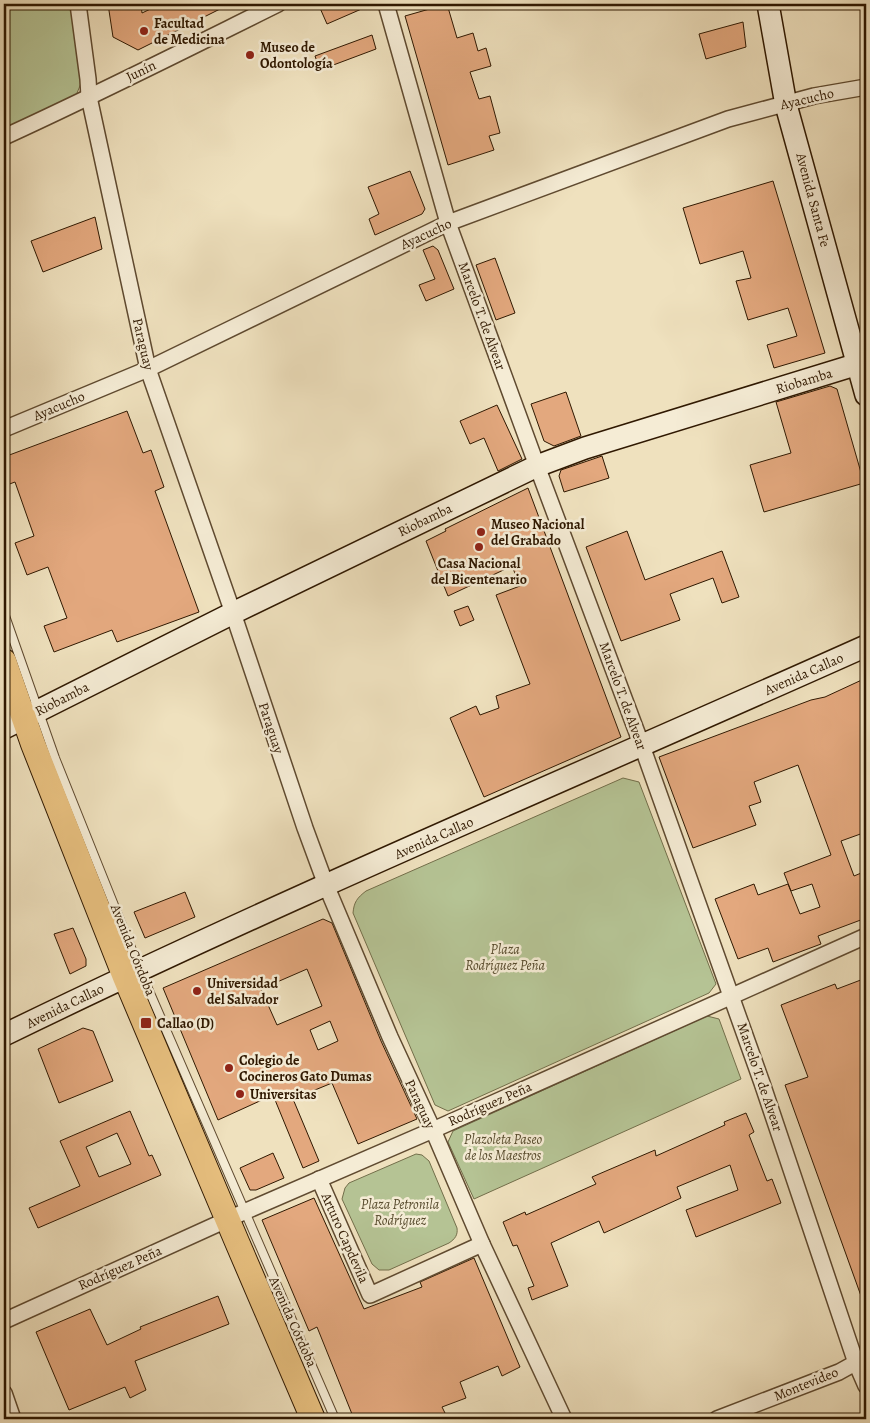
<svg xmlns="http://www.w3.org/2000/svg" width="870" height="1423" font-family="Alegreya,serif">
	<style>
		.green { fill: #b5c394; stroke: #726e4a }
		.building { fill: #e3a87e; stroke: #2f1801; fill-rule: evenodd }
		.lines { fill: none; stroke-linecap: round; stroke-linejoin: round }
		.lane-casing { stroke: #5f4a30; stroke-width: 10 }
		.street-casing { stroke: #5f4a30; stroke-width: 18 }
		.secondary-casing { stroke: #2f1801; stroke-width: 24 }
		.primary-casing { stroke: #2f1801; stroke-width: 26 }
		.lane { stroke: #f5ecd5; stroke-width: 8 }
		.street { stroke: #f5ecd5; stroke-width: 15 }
		.secondary { stroke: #f5ecd5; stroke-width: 21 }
		.primary { stroke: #e8c07f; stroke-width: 24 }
		.poi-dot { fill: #8f2418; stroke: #f5ecd5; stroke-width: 2 }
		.labels { text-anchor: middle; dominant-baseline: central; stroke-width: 5; stroke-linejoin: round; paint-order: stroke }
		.poi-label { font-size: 14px; font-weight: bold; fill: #2f1801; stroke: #f5ecd5; text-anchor: start }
		.street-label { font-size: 14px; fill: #2f1801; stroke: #f5ecd5 }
		.park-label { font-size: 14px; font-style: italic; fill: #574b2d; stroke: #f5ecd5 }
	</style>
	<rect width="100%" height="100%" fill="#efe1be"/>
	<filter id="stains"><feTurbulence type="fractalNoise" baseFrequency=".004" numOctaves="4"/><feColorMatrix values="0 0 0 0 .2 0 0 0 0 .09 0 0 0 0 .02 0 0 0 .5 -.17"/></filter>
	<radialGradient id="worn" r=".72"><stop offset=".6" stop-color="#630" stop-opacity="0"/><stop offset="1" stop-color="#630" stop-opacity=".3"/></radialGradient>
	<!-- green -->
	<g class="green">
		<polygon points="4,4 71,4 82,81 77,93 73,97 4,130"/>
		<path d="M623,778L639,782L716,984L709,993L448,1111L435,1105L353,913C354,902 357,898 366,891Z"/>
		<polygon points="707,1016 719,1019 741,1079 474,1199 448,1142 453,1131"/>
		<path d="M416,1154L422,1155L429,1161L457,1228C458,1235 455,1239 449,1243L389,1270H379L372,1264L342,1199L345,1188L349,1183Z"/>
	</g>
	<!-- building -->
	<g class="building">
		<polygon points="108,4 141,4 142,13 161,4 230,4 138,50 113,37"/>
		<polygon points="330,4 373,4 327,24 320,8"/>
		<polygon points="447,4 457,38 473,33 478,51 486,48 491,66 470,72 479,99 490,96 500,133 489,136 494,150 448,165 405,16"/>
		<polygon points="743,22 746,47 706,59 699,34"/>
		<polygon points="372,35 376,49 320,70 315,56"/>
		<polygon points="410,171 425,209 422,214 375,235 369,219 379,214 368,187"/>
		<polygon points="773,181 825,353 774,368 767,345 797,336 788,308 748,320 736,281 751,278 743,251 700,264 683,208"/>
		<polygon points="95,217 102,249 43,272 31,241"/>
		<polygon points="433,246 438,250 454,289 426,301 419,285 435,279 423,250"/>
		<polygon points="495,258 515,313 496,320 476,265"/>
		<polygon points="830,386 837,389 864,483 764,512 750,465 791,453 776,402"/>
		<polygon points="566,392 581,436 554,446 544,441 531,404"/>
		<polygon points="497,405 522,459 498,471 484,438 470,444 460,421"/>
		<polygon points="127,411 143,453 151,450 164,487 155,491 199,612 117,642 112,630 54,652 44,626 67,618 48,567 27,575 15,543 34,536 15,482 4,486 4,457"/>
		<polygon points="602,456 609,478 564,492 559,476 561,470"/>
		<polygon points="528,488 621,737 484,797 450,718 476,706 480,715 499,708 496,696 530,684 496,595 520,586 512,566 448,596 426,541 446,531 445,529"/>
		<polygon points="627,531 645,580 722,551 739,597 722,603 713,578 670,594 680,620 621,641 586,547"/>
		<polygon points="468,606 474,620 460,626 454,611"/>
		<polygon points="866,678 866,832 841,841 854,876 866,871 866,918 818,936 821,944 773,962 768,948 738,959 715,899 754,884 758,895 788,884 800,914 820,907 812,884 791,891 784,873 831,855 798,765 754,782 761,802 749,806 756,825 693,848 659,757 811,700 825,697"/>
		<polygon points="185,892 195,917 145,938 134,912"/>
		<path d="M323,919L332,923L381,1041L417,1119L358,1144L332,1083L293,1099L319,1161L303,1168L273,1095L218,1120L163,988ZM307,969L322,1006L277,1025L261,989ZM330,1021L338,1041L318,1050L310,1030Z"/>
		<polygon points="73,928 86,959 86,966 70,974 54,934"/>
		<polygon points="866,978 866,1306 865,1307 785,1085 808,1077 781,1005 835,984 837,989"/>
		<polygon points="83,1028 93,1031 113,1081 59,1103 38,1049"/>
		<path d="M130,1111L149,1156L152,1155L161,1175L38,1228L29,1208L80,1186L60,1141ZM117,1133L131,1164L99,1177L86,1147Z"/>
		<polygon points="746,1113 754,1132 749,1135 767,1181 772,1179 781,1203 696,1237 686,1210 738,1190 730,1165 677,1187 681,1198 604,1233 599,1221 551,1243 568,1286 532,1300 528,1288 534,1286 517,1245 513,1246 503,1222 525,1212 526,1215 596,1184 592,1177 655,1150 656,1156 725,1125 724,1122"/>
		<polygon points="273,1153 284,1178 256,1190 250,1190 240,1168"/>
		<polygon points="314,1198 364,1309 422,1287 420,1282 474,1258 520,1367 502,1376 498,1366 460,1382 466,1398 442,1407 448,1419 354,1419 317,1327 309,1331 262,1220"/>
		<polygon points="218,1296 229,1324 135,1361 146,1390 130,1398 125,1387 69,1410 36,1332 90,1309 107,1345 141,1329 140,1327"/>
	</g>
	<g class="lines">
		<!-- lane casing -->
		<g class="lane-casing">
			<polyline id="lane" points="4,613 55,758 140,970 335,1419"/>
		</g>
		<!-- street casing -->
		<g class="street-casing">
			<g id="street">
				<polyline points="78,4 88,79 89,97 148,369 233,613 305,828 326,885 390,1037 433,1130 482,1244 564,1419"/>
				<polyline points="386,4 448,223 537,466 642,746 762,1083 856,1363 866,1386"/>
				<path d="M4,137C96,95 187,49 278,4"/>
				<polyline points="4,429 148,369 448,223 728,119 814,96 866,87"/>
				<polyline points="319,1179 370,1295 482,1244"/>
				<polyline points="4,1321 244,1212 433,1130 866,936"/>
				<polyline points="4,1393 13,1419"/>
				<polyline points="717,1419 839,1372 866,1357"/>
			</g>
		</g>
		<!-- secondary casing -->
		<g class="secondary-casing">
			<g id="secondary">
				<polyline points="768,4 786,105 866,395"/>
				<polyline points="4,728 233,613 537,466 585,448 858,364"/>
				<path d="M4,1035C287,897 578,775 866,646"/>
			</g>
		</g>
		<!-- primary casing -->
		<g class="primary-casing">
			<polyline id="primary" points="4,661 33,744 125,977 237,1242 313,1419"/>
		</g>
		<!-- lane -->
		<use href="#lane" class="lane"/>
		<!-- street -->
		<use href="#street" class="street"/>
		<!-- secondary -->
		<use href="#secondary" class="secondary"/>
		<!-- primary -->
		<use href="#primary" class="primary"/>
	</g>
	<!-- markers -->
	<g class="poi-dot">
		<circle cx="144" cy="31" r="5"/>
		<circle cx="250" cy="55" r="5"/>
		<circle cx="481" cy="532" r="5"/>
		<circle cx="479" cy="547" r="5"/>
		<circle cx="197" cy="991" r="5"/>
		<rect x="140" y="1017" width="12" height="12" rx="2.5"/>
		<circle cx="229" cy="1068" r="5"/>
		<circle cx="240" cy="1094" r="5"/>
	</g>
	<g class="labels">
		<!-- poi labels -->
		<g class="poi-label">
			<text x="154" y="23">Facultad<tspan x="154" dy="16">de Medicina</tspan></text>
			<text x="260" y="47">Museo de<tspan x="260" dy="16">Odontología</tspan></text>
			<text x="491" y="524">Museo Nacional<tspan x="491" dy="16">del Grabado</tspan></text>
			<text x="479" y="563" text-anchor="middle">Casa Nacional<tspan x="479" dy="16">del Bicentenario</tspan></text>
			<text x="207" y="983">Universidad<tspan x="207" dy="16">del Salvador</tspan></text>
			<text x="157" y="1023">Callao (D)</text>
			<text x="239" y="1060">Colegio de<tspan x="239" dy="16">Cocineros Gato Dumas</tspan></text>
			<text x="250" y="1094">Universitas</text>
		</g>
		<!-- street labels -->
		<g class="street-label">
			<text transform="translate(141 71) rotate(-26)">Junín</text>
			<text transform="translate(807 99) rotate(-13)">Ayacucho</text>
			<text transform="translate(813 200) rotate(75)">Avenida Santa Fe</text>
			<text transform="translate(426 234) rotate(-25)">Ayacucho</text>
			<text transform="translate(482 316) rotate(70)">Marcelo T. de Alvear</text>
			<text transform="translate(143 344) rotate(77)">Paraguay</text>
			<text transform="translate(804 381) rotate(-17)">Riobamba</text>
			<text transform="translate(59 406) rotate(-23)">Ayacucho</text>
			<text transform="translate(425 520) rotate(-26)">Riobamba</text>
			<text transform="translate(804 674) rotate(-24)">Avenida Callao</text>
			<text transform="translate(623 696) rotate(70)">Marcelo T. de Alvear</text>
			<text transform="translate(62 699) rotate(-27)">Riobamba</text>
			<text transform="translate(271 728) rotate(72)">Paraguay</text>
			<text transform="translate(434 838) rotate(-24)">Avenida Callao</text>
			<text transform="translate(133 950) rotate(68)">Avenida Córdoba</text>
			<text transform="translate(65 1006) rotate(-26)">Avenida Callao</text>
			<text transform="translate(760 1077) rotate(71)">Marcelo T. de Alvear</text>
			<text transform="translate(420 1104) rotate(65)">Paraguay</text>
			<text transform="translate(490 1104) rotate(-24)">Rodríguez Peña</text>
			<text transform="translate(345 1238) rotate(66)">Arturo Capdevila</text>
			<text transform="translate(120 1268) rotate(-24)">Rodríguez Peña</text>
			<text transform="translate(293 1322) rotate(66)">Avenida Córdoba</text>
			<text transform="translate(806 1384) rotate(-22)">Montevideo</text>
		</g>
		<!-- park labels -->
		<g class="park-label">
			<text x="505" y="949">Plaza<tspan x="505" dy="16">Rodríguez Peña</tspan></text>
			<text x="503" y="1139">Plazoleta Paseo<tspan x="503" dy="16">de los Maestros</tspan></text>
			<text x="400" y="1204">Plaza Petronila<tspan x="400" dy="16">Rodríguez</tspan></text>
		</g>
	</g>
	<!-- margin -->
	<rect width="870" height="1423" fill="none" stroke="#efe1be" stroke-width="20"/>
	<rect x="5" y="5" width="860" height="1413" fill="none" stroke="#2f1801" stroke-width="2.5"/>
	<rect x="10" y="10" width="850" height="1403" fill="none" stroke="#2f1801"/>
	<rect width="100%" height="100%" filter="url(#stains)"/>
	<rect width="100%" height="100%" fill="url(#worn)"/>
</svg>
